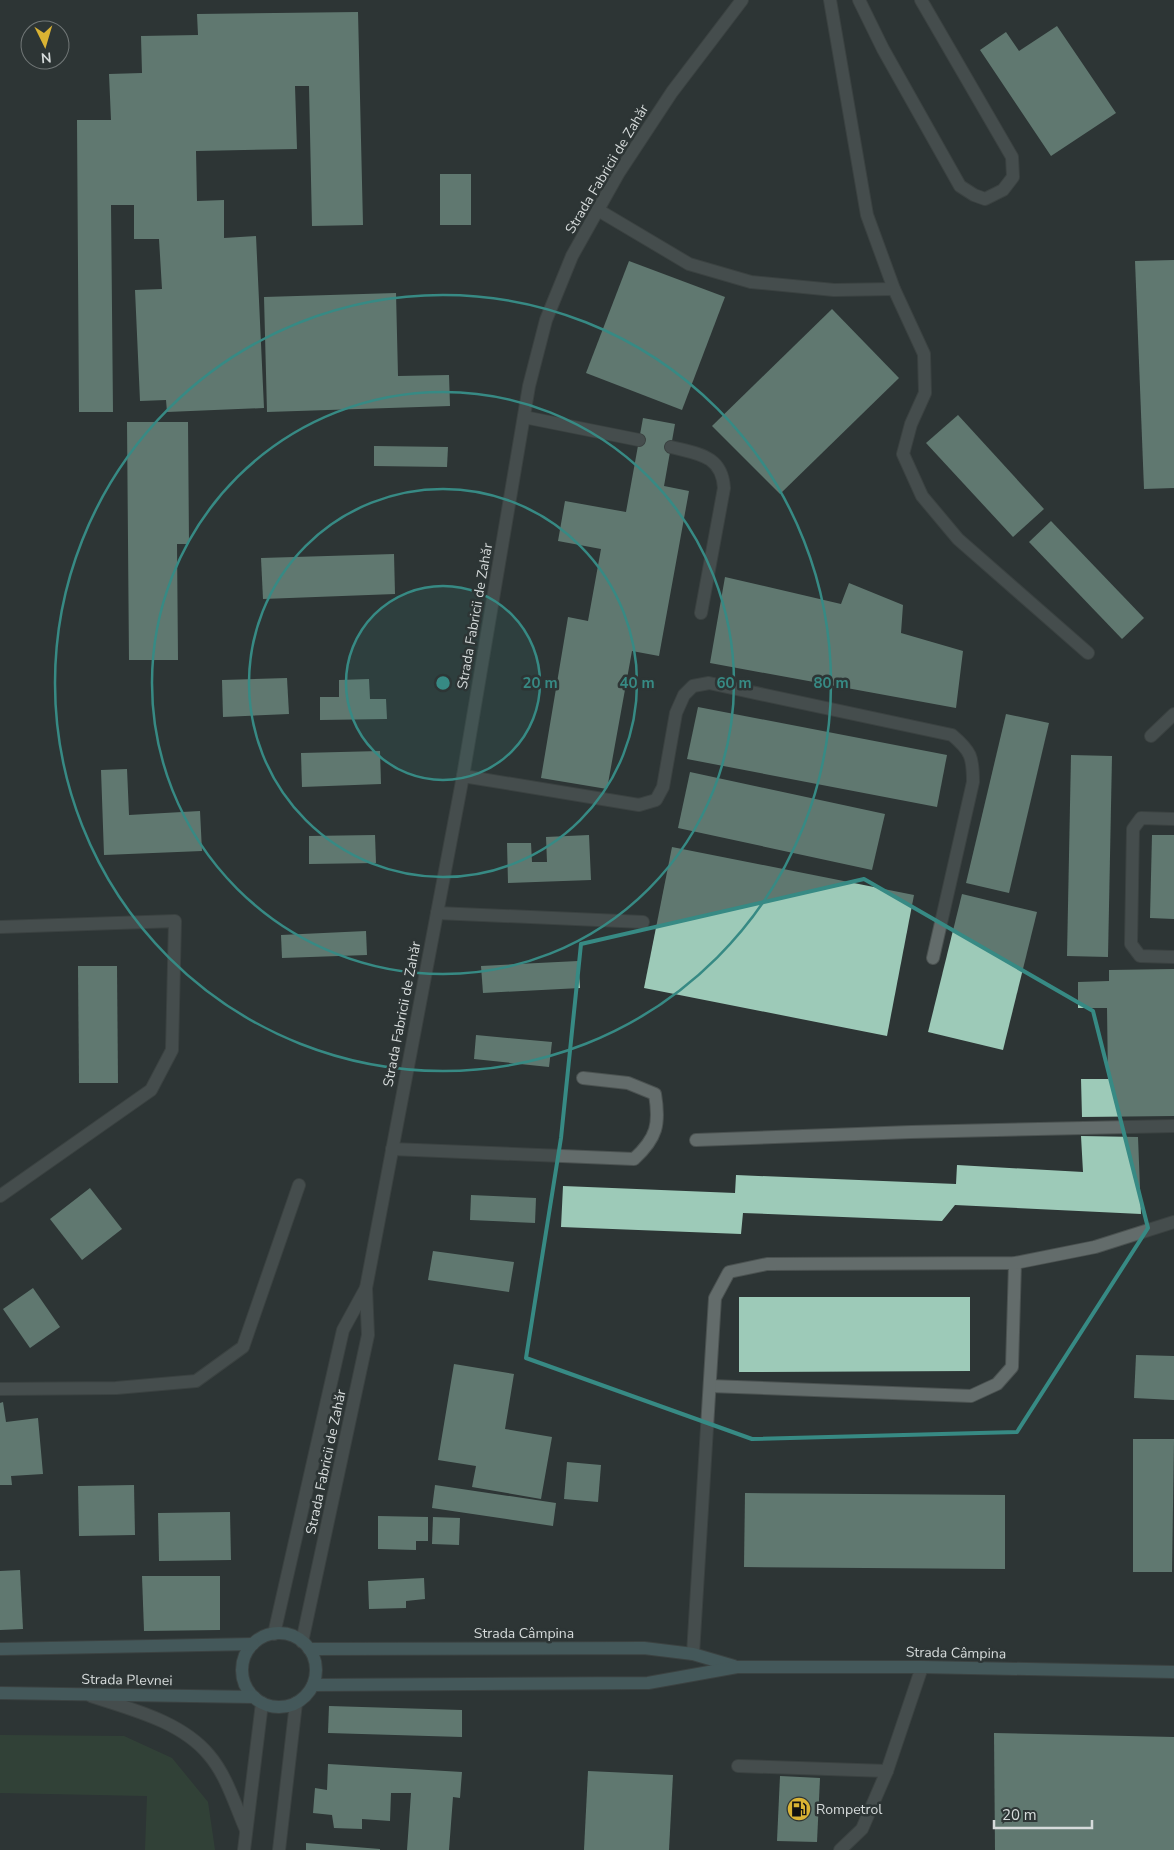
<svg xmlns="http://www.w3.org/2000/svg" width="1174" height="1850" font-family="'Nunito Sans',sans-serif">
	<style>
		.green { fill: #36513b }
		.building { fill: #9dcab8 }
		.lines { fill: none; stroke-linecap: round; stroke-linejoin: round }
		.service-casing { stroke: #4b5251; stroke-width: 14 }
		.minor-casing { stroke: #4b5251; stroke-width: 14 }
		.tertiary-casing { stroke: #4b5251; stroke-width: 14 }
		.secondary-casing { stroke: #4b5251; stroke-width: 14 }
		.service { stroke: #636c6b; stroke-width: 12 }
		.minor { stroke: #636c6b; stroke-width: 12 }
		.tertiary { stroke: #636c6b; stroke-width: 12 }
		.secondary { stroke: #608387; stroke-width: 12 }
		.marked { fill: none; stroke: #378a84; stroke-width: 4; stroke-linejoin: round }
		.ring { fill: none; stroke: #378a84; stroke-width: 2.5 }
		.labels { text-anchor: middle; dominant-baseline: central; stroke-width: 5; stroke-linejoin: round; paint-order: stroke }
		.street-label { font-size: 14px; fill: #d6dbdb; stroke: #2d3535 }
		.poi-label { font-size: 14px; fill: #d6dbdb; stroke: #2d3535; text-anchor: start }
		.centre { fill: #378a84; stroke: #2d3535; stroke-width: 2.5 }
		.ring-label { font-size: 15px; text-anchor: middle; font-weight: bold; fill: #378a84; stroke: #2d3535; stroke-width: 5; stroke-linejoin: round; paint-order: stroke }
	</style>
	<rect width="100%" height="100%" fill="#2d3535"/>
	<!-- green -->
	<polygon class="green" points="0,1735 124,1736 172,1758 208,1802 215,1850 145,1850 147,1796 0,1793"/>
	<!-- building -->
	<g class="building">
		<polygon points="358,12 363,225 312,226 309,86 295,86 297,149 196,151 197,201 224,200 224,238 256,236 264,408 167,412 166,400 140,401 135,290 162,289 159,239 134,239 134,205 111,205 113,412 79,412 77,120 111,120 109,74 142,73 141,36 198,35 197,14"/>
		<polygon points="1057,26 1116,113 1051,156 980,50 1006,32 1019,51"/>
		<rect x="440" y="174" width="31" height="51"/>
		<polygon points="1174,260 1174,488 1144,489 1135,261"/>
		<polygon points="629,261 725,297 682,410 586,373"/>
		<polygon points="396,293 398,376 449,375 450,406 267,412 264,297"/>
		<polygon points="832,309 899,378 780,494 712,426"/>
		<polygon points="958,415 1044,509 1013,537 926,443"/>
		<polygon points="643,418 675,424 664,486 689,491 659,656 632,651 607,789 541,778 568,617 588,621 601,549 558,541 565,501 626,512"/>
		<polygon points="127,422 188,422 189,544 177,544 178,660 129,660"/>
		<polygon points="374,446 448,447 447,467 374,466"/>
		<polygon points="1051,521 1144,618 1122,639 1029,542"/>
		<polygon points="394,554 395,594 263,599 261,558"/>
		<polygon points="725,577 841,604 849,583 903,605 901,633 963,651 956,708 710,663"/>
		<polygon points="287,678 289,714 223,717 222,680"/>
		<polygon points="369,679 370,699 386,699 387,719 320,720 320,697 339,697 339,680"/>
		<polygon points="698,707 947,755 937,807 687,759"/>
		<polygon points="1006,714 1049,723 1009,893 966,883"/>
		<polygon points="380,751 381,784 302,787 301,753"/>
		<polygon points="1071,755 1112,756 1108,957 1067,956"/>
		<polygon points="127,769 129,815 200,811 202,851 104,855 101,770"/>
		<polygon points="690,772 885,814 872,870 678,828"/>
		<polygon points="375,835 376,863 309,864 309,836"/>
		<polygon points="589,835 591,880 508,883 507,843 531,843 532,862 547,862 546,837"/>
		<polygon points="1152,835 1174,835 1174,919 1150,918"/>
		<polygon points="672,847 914,895 887,1036 644,988"/>
		<polygon points="962,894 1037,912 1003,1050 928,1032"/>
		<polygon points="366,931 367,955 282,958 281,935"/>
		<polygon points="578,961 580,988 483,993 481,966"/>
		<polygon points="78,966 117,966 118,1083 79,1083"/>
		<polygon points="1174,969 1174,1116 1082,1117 1081,1079 1108,1079 1107,1008 1078,1008 1078,982 1109,981 1109,970"/>
		<polygon points="476,1035 552,1042 549,1067 474,1059"/>
		<polygon points="1081,1136 1138,1137 1141,1214 955,1205 942,1221 743,1213 741,1234 561,1227 563,1186 735,1193 736,1175 956,1184 957,1165 1083,1172"/>
		<polygon points="90,1188 122,1229 82,1260 50,1219"/>
		<polygon points="471,1195 536,1198 535,1223 470,1220"/>
		<polygon points="433,1251 514,1262 509,1292 428,1280"/>
		<polygon points="33,1288 60,1327 30,1348 3,1309"/>
		<polygon points="739,1297 970,1297 970,1371 739,1372"/>
		<polygon points="1136,1355 1174,1356 1174,1400 1134,1398"/>
		<polygon points="454,1364 514,1374 505,1429 552,1437 541,1499 472,1487 476,1466 438,1460"/>
		<polygon points="3,1402 6,1422 38,1418 43,1474 11,1476 12,1485 0,1485 0,1403"/>
		<polygon points="1133,1439 1174,1439 1172,1572 1133,1572"/>
		<polygon points="567,1462 601,1465 598,1502 564,1499"/>
		<polygon points="134,1485 135,1535 79,1536 78,1486"/>
		<polygon points="435,1485 556,1503 553,1526 432,1508"/>
		<polygon points="745,1493 1005,1495 1005,1569 744,1567"/>
		<polygon points="230,1512 231,1560 159,1561 158,1513"/>
		<polygon points="378,1516 428,1517 428,1541 416,1541 416,1550 378,1549"/>
		<polygon points="433,1517 460,1518 459,1545 432,1544"/>
		<polygon points="20,1570 23,1629 0,1630 0,1571"/>
		<polygon points="142,1576 220,1576 220,1630 144,1631"/>
		<polygon points="424,1578 425,1599 406,1601 406,1608 369,1609 368,1581"/>
		<polygon points="329,1706 462,1710 462,1737 328,1733"/>
		<polygon points="994,1733 1174,1737 1174,1850 995,1850"/>
		<polygon points="328,1764 462,1772 460,1798 453,1797 449,1850 407,1850 411,1793 391,1793 390,1821 362,1819 362,1829 334,1828 332,1815 313,1813 315,1788 327,1790"/>
		<polygon points="588,1771 673,1775 669,1850 584,1850"/>
		<polygon points="780,1776 820,1778 817,1842 777,1841"/>
		<polygon points="306,1843 380,1849 380,1850 306,1850"/>
	</g>
	<g class="lines">
		<!-- service casing -->
		<g class="service-casing">
			<g id="service">
				<polyline points="830,0 867,215 894,289 924,354 925,393 911,424 903,454 922,496 958,539 1088,653"/>
				<polyline points="859,0 883,49 960,186 974,195 985,199 1003,190 1013,177 1012,157 921,0"/>
				<polyline points="598,210 689,264 751,282 834,290 894,289"/>
				<polyline points="524,417 639,440"/>
				<path d="M671,447C698,454 722,455 724,488L701,613"/>
				<polyline points="1151,736 1174,714"/>
				<path d="M463,776L639,805L656,800L663,787L676,713L684,695L693,686L709,683L952,735C971,751 973,757 973,782L933,958"/>
				<polyline points="1174,819 1141,818 1133,829 1131,944 1140,956 1174,957"/>
				<polyline points="437,913 643,922"/>
				<polyline points="0,927 175,921 172,1050 151,1090 0,1196"/>
				<polyline points="696,1140 911,1132 1174,1126"/>
				<path d="M392,1149L634,1159C657,1138 660,1124 655,1094L628,1083L583,1078"/>
				<polyline points="710,1386 971,1396 997,1384 1012,1367 1015,1263"/>
				<polyline points="0,1389 116,1388 196,1381 243,1347 299,1185"/>
				<polyline points="693,1654 715,1298 729,1272 767,1264 1015,1263 1095,1247 1174,1222"/>
				<polyline points="738,1766 887,1771"/>
				<polyline points="840,1850 862,1829 887,1771 922,1667"/>
			</g>
		</g>
		<!-- minor casing -->
		<g class="minor-casing">
			<g id="minor">
				<path d="M91,1696C130,1709 181,1721 209,1755C227,1776 235,1805 246,1830"/>
				<polyline points="244,1850 262,1703"/>
				<polyline points="279,1850 296,1703"/>
			</g>
		</g>
		<!-- tertiary casing -->
		<g class="tertiary-casing">
			<g id="tertiary">
				<polyline points="274,1634 343,1330 366,1288"/>
				<polyline points="302,1642 368,1335 366,1288 463,776 529,386 546,320 572,256 618,174 672,92 742,0"/>
			</g>
		</g>
		<!-- secondary casing -->
		<g class="secondary-casing">
			<g id="secondary">
				<circle cx="279" cy="1670" r="37"/>
				<polyline points="0,1649 253,1644"/>
				<polyline points="309,1649 644,1648 693,1654 734,1666"/>
				<polyline points="313,1685 648,1683 737,1667 922,1667 1174,1672"/>
				<polyline points="0,1693 254,1697"/>
			</g>
		</g>
		<!-- service -->
		<use href="#service" class="service"/>
		<!-- minor -->
		<use href="#minor" class="minor"/>
		<!-- tertiary -->
		<use href="#tertiary" class="tertiary"/>
		<!-- secondary -->
		<use href="#secondary" class="secondary"/>
	</g>
	<!-- marked area -->
	<path d="M0 0H1174V1850H0ZM864,879L1093,1011L1148,1228L1017,1432L752,1439L526,1358L561,1138L581,944Z" fill="#2d3535" fill-opacity=".55" fill-rule="evenodd"/>
	<path class="marked" d="M864,879L1093,1011L1148,1228L1017,1432L752,1439L526,1358L561,1138L581,944Z"/>
	<!-- distance rings -->
	<circle cx="443" cy="683" r="97" fill="#378a84" fill-opacity=".12"/>
	<g class="ring">
		<circle cx="443" cy="683" r="97"/>
		<circle cx="443" cy="683" r="194"/>
		<circle cx="443" cy="683" r="291"/>
		<circle cx="443" cy="683" r="388"/>
	</g>
	<!-- icons -->
	<defs>
		<g id="fuel-disc" transform="scale(1.25)"><circle r="9.5" fill="#dab333" stroke="#2d3535"/><path d="M-5.5-6h7V0h2V4h1.3V-2.5L3-4.5l.8-.8L6-3V5H2.5V1h-1V6h-7ZM-4.2-4.7v3.2H.2V-4.7Z" fill="#111"/></g>
	</defs>
	<g fill-rule="evenodd">
		<use href="#fuel-disc" x="799" y="1809"/>
	</g>
	<g class="labels">
		<!-- street labels -->
		<g class="street-label">
			<text transform="translate(607 169) rotate(-59)">Strada Fabricii de Zahăr</text>
			<text transform="translate(475 616) rotate(-80)">Strada Fabricii de Zahăr</text>
			<text transform="translate(402 1014) rotate(-79)">Strada Fabricii de Zahăr</text>
			<text transform="translate(326 1462) rotate(-78)">Strada Fabricii de Zahăr</text>
			<text x="524" y="1633">Strada Câmpina</text>
			<text transform="translate(956 1653) rotate(1)">Strada Câmpina</text>
			<text transform="translate(127 1680) rotate(1)">Strada Plevnei</text>
		</g>
		<!-- poi labels -->
		<g class="poi-label">
			<text x="816" y="1809">Rompetrol</text>
		</g>
	</g>
	<circle cx="443" cy="683" r="8" class="centre"/>
	<g class="ring-label">
		<text x="540" y="688">20 m</text>
		<text x="637" y="688">40 m</text>
		<text x="734" y="688">60 m</text>
		<text x="831" y="688">80 m</text>
	</g>
	<!-- north arrow -->
	<g transform="translate(45 45) rotate(175)"><circle r="24" fill="#2d3535" stroke="#717777"/>
	<path d="M0-4L9 19L0 12L-9 19Z" fill="#dab333"/>
	<text y="-8" font-size="14" font-weight="bold" text-anchor="middle" fill="#d6dbdb">N</text>
	</g>
	<!-- scale -->
	<path d="M994 1820v8h98v-8" fill="none" stroke="#d6dbdb" stroke-width="2.5"/>
	<text x="1002" y="1820" font-size="15" fill="#d6dbdb" stroke="#2d3535" stroke-width="4" paint-order="stroke">20 m</text>
</svg>
